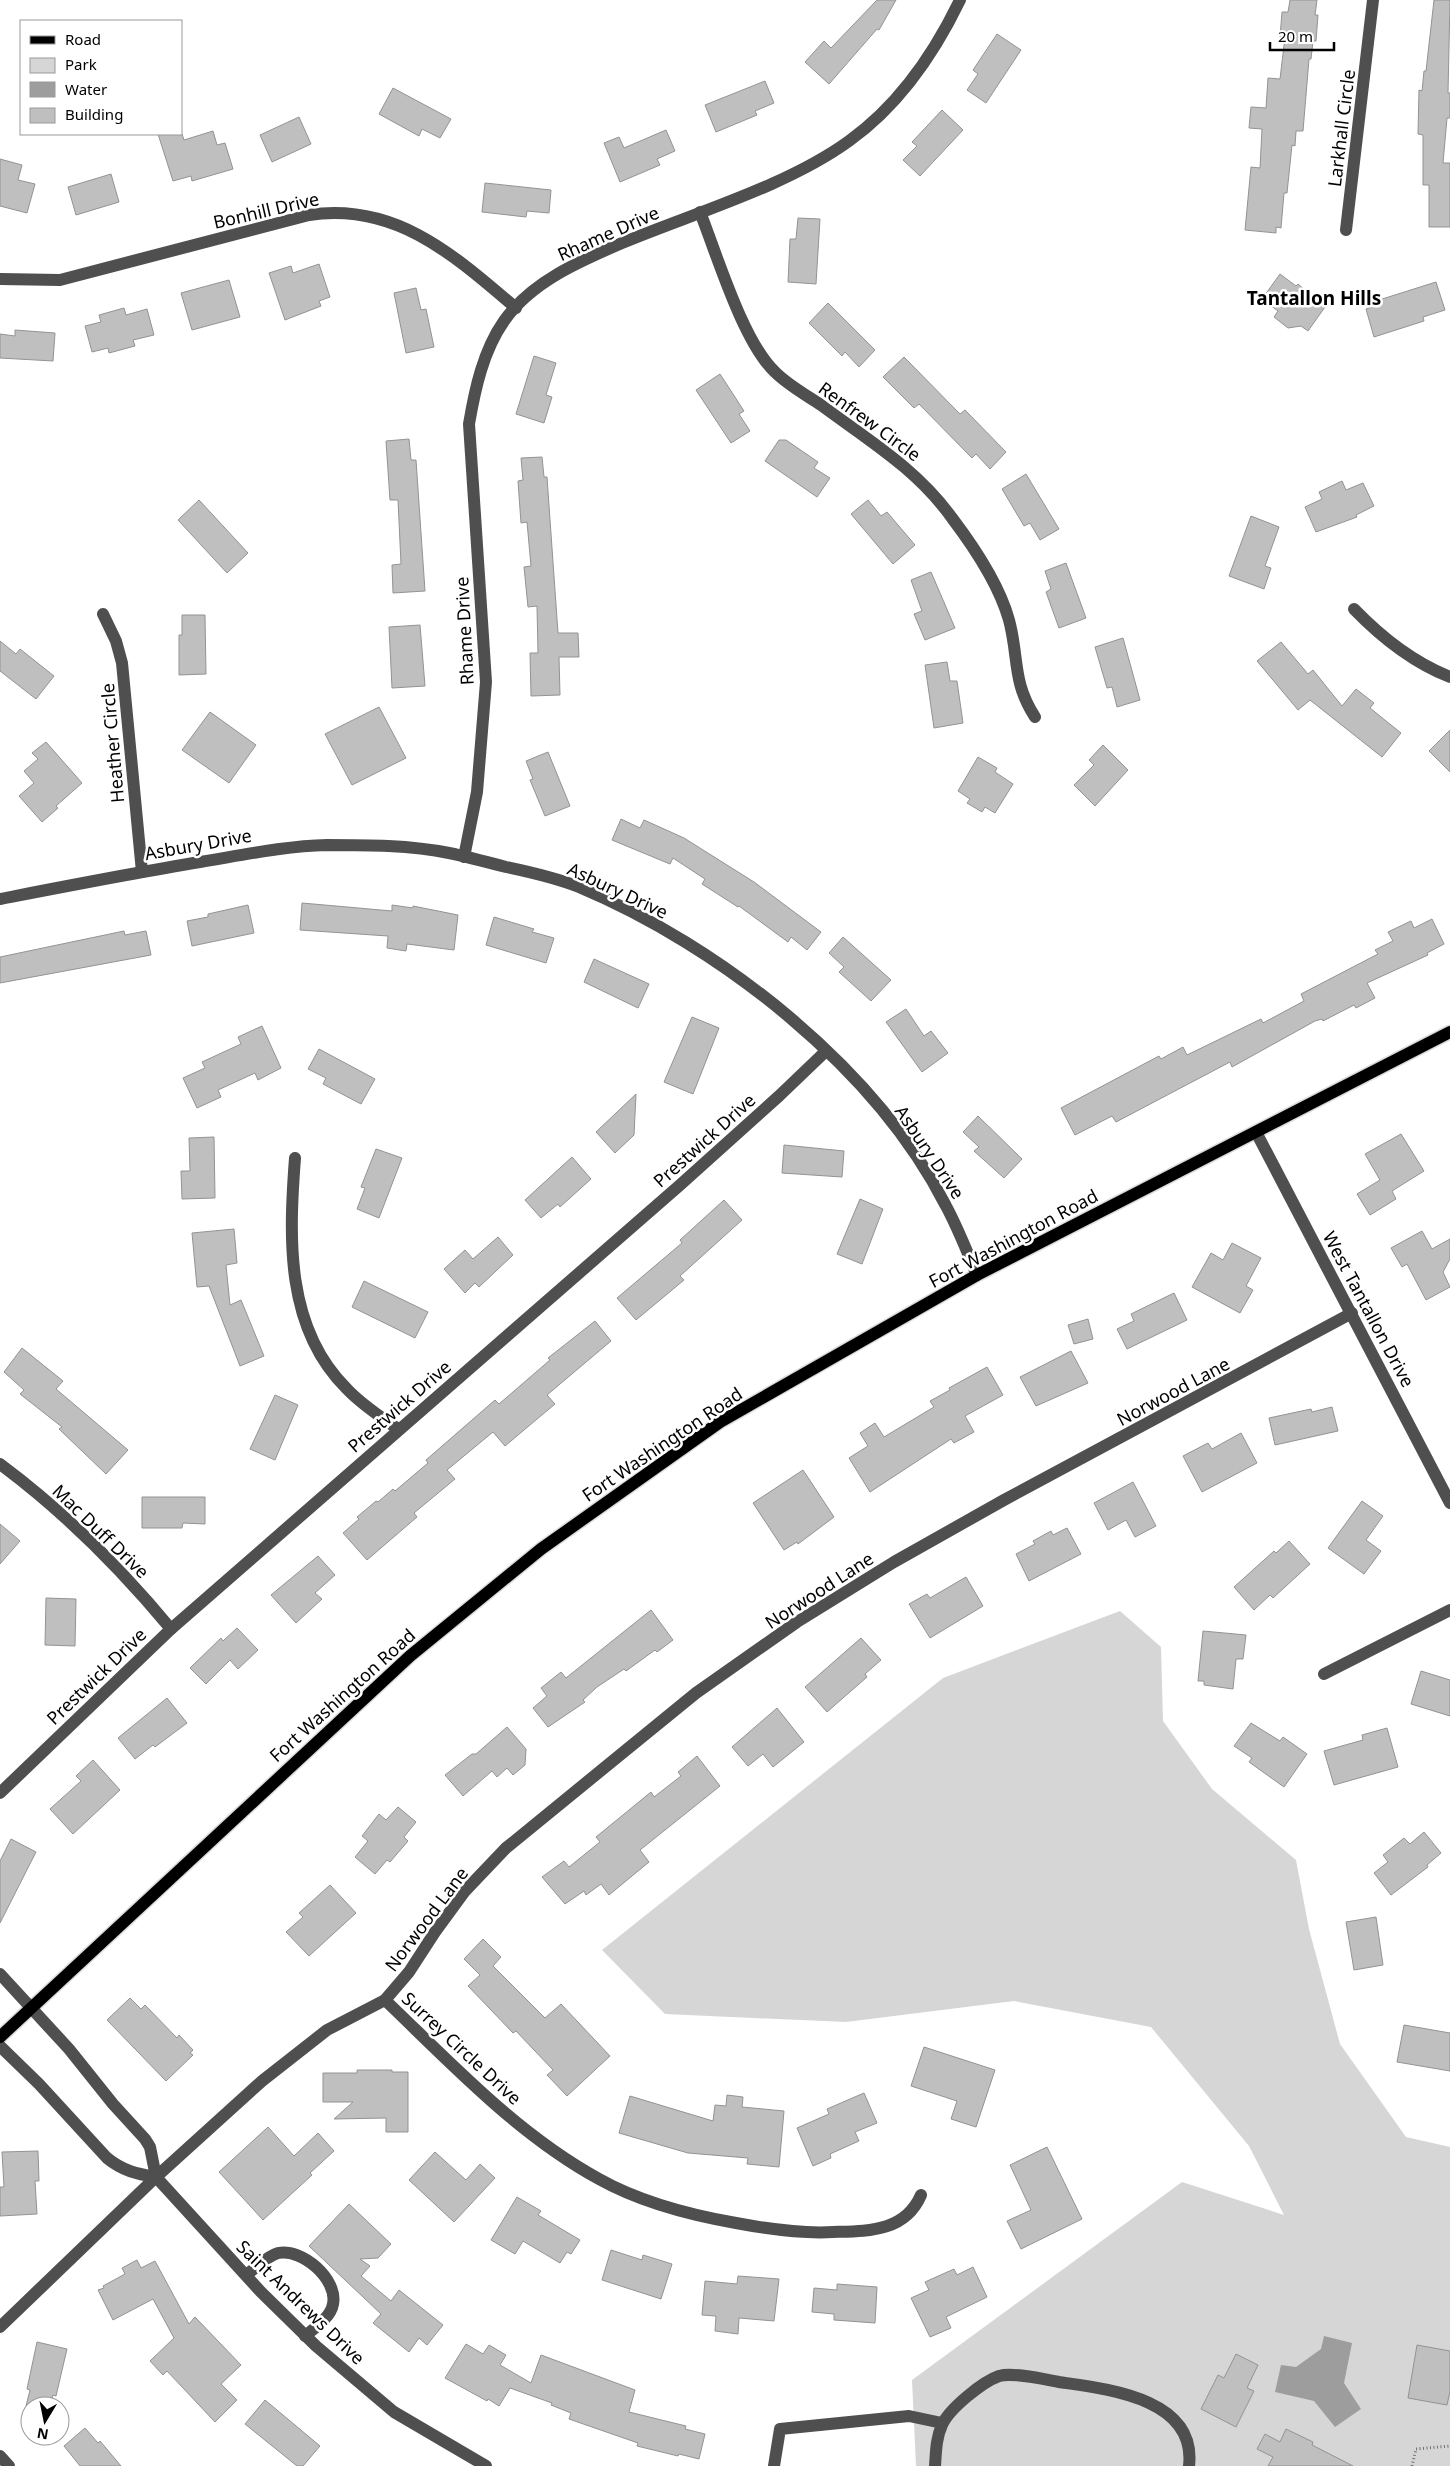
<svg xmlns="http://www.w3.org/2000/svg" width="1450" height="2466" font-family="'Noto Sans',sans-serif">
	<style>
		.green { fill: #d6d6d6 }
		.water { fill: #9d9d9d }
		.building { fill: #bfbfbf; stroke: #939393 }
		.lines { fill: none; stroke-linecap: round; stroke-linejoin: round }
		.major-casing { stroke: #dbdbdb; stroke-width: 15 }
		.path { stroke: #717171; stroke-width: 3; stroke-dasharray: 1 2.5; stroke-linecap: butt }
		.minor { stroke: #4f4f4f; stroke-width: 12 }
		.major { stroke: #000; stroke-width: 12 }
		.labels { text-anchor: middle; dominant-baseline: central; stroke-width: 5; stroke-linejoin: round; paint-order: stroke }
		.street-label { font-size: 18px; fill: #000; stroke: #fff }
		.neighbourhood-label { font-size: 19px; font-weight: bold; fill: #000; stroke: #fff }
	</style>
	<rect width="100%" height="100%" fill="#fff"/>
	<!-- green -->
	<polygon class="green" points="1120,1611 1161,1647 1163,1721 1212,1789 1296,1860 1309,1929 1340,2044 1406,2137 1450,2147 1450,2466 916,2466 912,2380 1182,2182 1284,2215 1249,2146 1151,2027 1014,2001 846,2022 665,2014 602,1950 943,1678"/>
	<!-- water -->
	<polygon class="water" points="1324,2336 1352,2343 1344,2383 1361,2409 1335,2427 1314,2401 1275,2392 1281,2365 1296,2367 1321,2349"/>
	<!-- building -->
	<g class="building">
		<polygon points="877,0 896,0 879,30 877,29 829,84 805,62 824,41 831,48"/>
		<polygon points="1290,0 1317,0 1315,15 1318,15 1316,41 1313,41 1311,59 1309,59 1303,131 1296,131 1295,146 1292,145 1287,193 1284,193 1281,228 1276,227 1276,233 1245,230 1251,167 1260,168 1262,129 1249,128 1251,107 1266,108 1268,78 1280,79 1285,37 1280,37 1282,12 1288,12"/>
		<polygon points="1434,0 1450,0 1448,93 1450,93 1450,118 1447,118 1443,163 1450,163 1450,227 1429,227 1429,185 1423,185 1423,135 1418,134 1419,90 1422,91 1424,71 1426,71"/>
		<polygon points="997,34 1021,50 986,103 967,90 978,74 973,70"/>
		<polygon points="765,81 774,103 755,111 757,115 716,132 705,105"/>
		<polygon points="393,88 451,119 440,138 422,129 419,136 379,114"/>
		<polygon points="942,110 963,130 920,176 903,160 917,146 912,142"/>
		<polygon points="299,117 311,144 272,162 260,135"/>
		<polygon points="666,130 675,151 657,159 660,165 620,182 604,143 619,137 624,148"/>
		<polygon points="213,131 217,145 225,143 233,169 192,181 191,176 173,181 158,134 182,134 184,140"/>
		<polygon points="0,159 22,165 18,180 35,184 27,213 0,206"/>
		<polygon points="111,174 119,202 76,215 68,187"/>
		<polygon points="485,183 551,190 549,213 527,211 526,217 482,212"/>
		<polygon points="798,218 820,219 816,284 788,282 790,239 796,239"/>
		<polygon points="319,264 330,297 319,301 321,306 285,320 269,273 291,266 293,273"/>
		<polygon points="1280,274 1296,286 1298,284 1325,307 1308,331 1301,326 1288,328 1274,317 1278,311 1262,299"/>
		<polygon points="229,280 240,317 192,330 181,293"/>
		<polygon points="1436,282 1445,310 1423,317 1424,321 1374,337 1366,309 1380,304 1379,300"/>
		<polygon points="416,288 421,310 426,309 434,347 406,353 394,293"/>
		<polygon points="828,303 875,350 859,367 845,352 842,356 809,323"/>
		<polygon points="124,308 126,315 147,309 154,335 133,340 135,346 109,353 108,348 92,352 85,326 101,322 99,315"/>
		<polygon points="15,330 55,333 53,361 0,358 0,334 15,336"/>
		<polygon points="534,356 556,363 546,395 552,397 544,423 516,414"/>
		<polygon points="904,357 960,414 965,410 1006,452 990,469 976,454 972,458 919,404 914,408 883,377"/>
		<polygon points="720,374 744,411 739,414 750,431 731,443 696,390"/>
		<polygon points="409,439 411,460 416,460 425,591 393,593 392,565 401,564 398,500 390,500 386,441"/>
		<polygon points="779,440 786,440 818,462 814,468 830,478 817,497 765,461"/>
		<polygon points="542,457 544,477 547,477 558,633 578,633 579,657 559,657 560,695 531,696 530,653 538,653 537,606 528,607 524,567 531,566 527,522 521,523 518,481 523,480 521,458"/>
		<polygon points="1026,474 1059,529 1040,540 1030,523 1024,526 1002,489"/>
		<polygon points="1342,481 1346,490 1363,483 1374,506 1356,515 1357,517 1316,532 1305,507 1322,499 1319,492"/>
		<polygon points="199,500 248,553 227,573 178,520"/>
		<polygon points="868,500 881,516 887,512 915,545 893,564 851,514"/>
		<polygon points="1251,516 1279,527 1265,566 1271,568 1264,589 1229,576"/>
		<polygon points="1066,563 1086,618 1059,628 1046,592 1051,589 1045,571"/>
		<polygon points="931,572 955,628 925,640 914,614 922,611 911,580"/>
		<polygon points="182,615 205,615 206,674 179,675 179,635 182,635"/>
		<polygon points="420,625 425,686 392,688 389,627"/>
		<polygon points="1123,638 1140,700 1117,707 1112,687 1107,688 1095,647"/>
		<polygon points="0,641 16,654 20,649 54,676 36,699 0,671"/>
		<polygon points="1281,642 1308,674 1313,670 1342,706 1356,689 1374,703 1370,708 1401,733 1382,757 1310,700 1298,710 1257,661"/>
		<polygon points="947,662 950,681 957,681 963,723 934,728 925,665"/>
		<polygon points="379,707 406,758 352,785 325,734"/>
		<polygon points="210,712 256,745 229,783 182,750"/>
		<polygon points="1450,730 1450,772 1429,751"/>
		<polygon points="46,742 82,783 56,806 58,808 42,822 19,796 34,783 24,771 38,759 32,753"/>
		<polygon points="1103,745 1128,770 1095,806 1074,785 1094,765 1089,760"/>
		<polygon points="548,752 570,806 545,816 530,780 533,779 526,761"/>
		<polygon points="978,757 997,768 995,772 1013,784 995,813 985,807 982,812 967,803 970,799 958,791"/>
		<polygon points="621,819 640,828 644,820 684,838 754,882 821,932 807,950 791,937 788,942 739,906 738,907 702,884 705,879 673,858 670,864 612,840"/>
		<polygon points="302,903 392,911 392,905 413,908 413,906 458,915 454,950 407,944 406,951 387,948 388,936 300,930"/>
		<polygon points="248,905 254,933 192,946 187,921 208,917 208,914"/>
		<polygon points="494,917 534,929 532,932 554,938 546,963 486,945"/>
		<polygon points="1432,919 1444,944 1427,953 1428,955 1367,983 1375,998 1356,1008 1354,1005 1323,1021 1322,1019 1315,1021 1232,1067 1230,1062 1116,1122 1112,1116 1075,1135 1061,1108 1159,1056 1161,1059 1183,1047 1187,1055 1261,1019 1263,1023 1304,1001 1301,994 1378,954 1375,950 1393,941 1388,932 1411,921 1414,928"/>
		<polygon points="124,931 125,935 146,931 151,955 0,983 0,957"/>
		<polygon points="843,937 891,980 871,1001 839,972 844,967 829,953"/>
		<polygon points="594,959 649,984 638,1008 584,982"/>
		<polygon points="906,1009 924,1036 931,1031 948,1053 922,1072 886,1022"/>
		<polygon points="692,1017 719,1028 693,1094 664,1082"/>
		<polygon points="262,1026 281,1068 258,1080 255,1073 218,1090 221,1097 197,1108 183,1078 205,1068 202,1062 241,1044 238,1037"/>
		<polygon points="319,1049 375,1079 361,1104 323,1084 326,1078 308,1069"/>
		<polygon points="636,1094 634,1135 615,1153 596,1132"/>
		<polygon points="978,1116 1022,1159 1004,1178 974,1151 979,1147 963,1132"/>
		<polygon points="1401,1134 1424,1171 1392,1191 1396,1199 1370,1215 1357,1194 1380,1180 1365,1154"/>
		<polygon points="214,1137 215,1198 182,1199 181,1171 190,1171 189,1138"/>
		<polygon points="784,1145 844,1151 842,1177 782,1173"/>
		<polygon points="376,1149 402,1158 379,1218 357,1209 365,1188 361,1187"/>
		<polygon points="572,1157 591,1179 560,1207 558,1204 541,1218 525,1200"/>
		<polygon points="860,1199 883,1209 862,1264 837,1254"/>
		<polygon points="724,1200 742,1220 680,1276 684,1280 636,1320 617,1298 682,1243 680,1240"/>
		<polygon points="234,1229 237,1263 226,1265 230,1305 241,1300 264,1356 240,1366 209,1286 197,1287 192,1233"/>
		<polygon points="1422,1231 1432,1249 1450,1239 1450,1259 1443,1272 1450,1287 1426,1300 1407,1264 1402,1267 1391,1248"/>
		<polygon points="498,1237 513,1255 479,1287 475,1283 465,1293 444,1269 465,1250 473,1259"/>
		<polygon points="1232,1243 1261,1258 1246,1286 1253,1290 1240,1313 1192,1287 1211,1253 1223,1260"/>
		<polygon points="364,1281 428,1312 415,1338 352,1307"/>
		<polygon points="1174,1293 1187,1320 1127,1349 1117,1329 1134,1321 1131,1314"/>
		<polygon points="1088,1319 1093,1339 1074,1344 1068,1325"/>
		<polygon points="595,1321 611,1341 547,1395 555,1404 505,1446 493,1432 447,1470 455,1479 414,1513 417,1517 367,1560 343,1533 359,1519 357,1517 376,1501 378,1502 393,1489 395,1491 428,1463 426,1460 495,1400 499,1404 550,1360 548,1358"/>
		<polygon points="22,1348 63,1381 56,1389 128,1450 106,1474 59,1429 62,1427 20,1394 24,1390 4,1372"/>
		<polygon points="1071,1351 1088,1383 1036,1406 1020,1377"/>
		<polygon points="987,1367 1003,1395 965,1416 974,1432 954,1443 951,1439 870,1492 849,1458 868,1446 860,1433 875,1423 884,1437 934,1407 930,1401 950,1390 949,1388"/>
		<polygon points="275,1395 298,1405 275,1460 250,1449"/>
		<polygon points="1332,1407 1338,1431 1275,1445 1269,1418 1311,1409 1312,1412"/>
		<polygon points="1241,1433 1257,1463 1202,1492 1183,1456 1208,1443 1212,1449"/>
		<polygon points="803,1470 834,1517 798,1544 797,1542 784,1550 753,1503"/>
		<polygon points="1133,1482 1156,1526 1135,1537 1126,1520 1108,1530 1094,1503"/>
		<polygon points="142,1497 205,1497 205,1524 183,1523 182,1528 142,1528"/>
		<polygon points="1362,1501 1383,1516 1366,1540 1381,1551 1364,1574 1328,1548"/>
		<polygon points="0,1524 20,1541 0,1564"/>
		<polygon points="1067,1528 1081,1554 1029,1581 1016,1554 1035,1544 1033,1541 1051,1531 1053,1535"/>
		<polygon points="1289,1541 1310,1564 1273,1598 1270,1595 1254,1610 1234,1587 1274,1551 1276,1553"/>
		<polygon points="318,1556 335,1575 315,1593 322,1599 296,1623 271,1595"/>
		<polygon points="966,1577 983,1606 930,1638 909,1604 927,1594 930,1598"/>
		<polygon points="46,1598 76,1599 75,1646 45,1645"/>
		<polygon points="651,1610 673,1640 657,1652 655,1650 626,1671 624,1669 597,1687 583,1700 585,1702 548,1727 533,1708 547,1696 541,1688 561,1672 566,1678"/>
		<polygon points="237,1628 258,1650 238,1669 230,1660 206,1684 190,1668 221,1638 223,1641"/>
		<polygon points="1203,1631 1246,1635 1243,1659 1236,1659 1233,1689 1204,1685 1204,1681 1198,1681"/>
		<polygon points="861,1638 881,1660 865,1674 867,1677 827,1712 805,1687"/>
		<polygon points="1421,1671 1450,1680 1450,1716 1411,1704"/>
		<polygon points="167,1698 187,1723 155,1747 153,1745 135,1759 118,1738"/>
		<polygon points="777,1708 804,1742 773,1767 763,1754 748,1766 732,1747"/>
		<polygon points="1251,1723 1280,1741 1283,1737 1307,1754 1284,1787 1249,1762 1252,1758 1234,1746"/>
		<polygon points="507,1727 526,1749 525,1765 513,1775 507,1768 497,1777 492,1771 463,1796 445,1775 472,1754 476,1754"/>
		<polygon points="1387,1728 1398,1767 1334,1785 1324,1751 1363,1740 1362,1735"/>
		<polygon points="697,1756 720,1786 640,1850 649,1862 609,1895 601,1884 586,1895 584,1891 565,1904 542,1877 564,1861 569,1867 600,1842 596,1837 651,1792 654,1797 681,1776 678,1772"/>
		<polygon points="93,1760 120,1790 73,1834 50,1809 81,1781 76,1776"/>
		<polygon points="398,1807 416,1822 404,1837 408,1841 390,1862 387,1860 375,1874 355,1857 368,1841 362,1836 379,1814 386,1820"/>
		<polygon points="1424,1832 1441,1853 1427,1865 1428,1867 1391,1895 1374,1873 1388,1862 1383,1855 1404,1838 1410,1844"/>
		<polygon points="11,1839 36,1852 0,1923 0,1861"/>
		<polygon points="330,1885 356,1913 309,1956 286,1932 303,1917 299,1913"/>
		<polygon points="1376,1917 1383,1965 1354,1970 1346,1922"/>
		<polygon points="483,1939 501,1957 493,1966 545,2018 561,2004 610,2056 567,2096 547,2075 553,2070 516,2031 513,2033 468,1986 480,1975 464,1959"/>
		<polygon points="130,1998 141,2009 145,2005 177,2038 179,2035 193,2050 190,2053 193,2055 166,2081 107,2020"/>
		<polygon points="1404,2025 1450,2033 1450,2071 1397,2062"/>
		<polygon points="924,2047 995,2070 976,2127 951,2119 957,2101 911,2086"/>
		<polygon points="357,2070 392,2070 392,2072 408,2072 408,2132 386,2132 386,2118 334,2119 353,2102 323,2102 323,2073 357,2073"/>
		<polygon points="864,2093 877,2123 855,2132 859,2141 830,2154 831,2158 813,2166 797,2128 829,2114 827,2109"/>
		<polygon points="727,2095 743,2097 742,2107 784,2111 779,2167 747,2164 748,2158 688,2153 619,2133 630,2096 713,2121 715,2105 726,2106"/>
		<polygon points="268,2127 294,2156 318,2133 334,2151 310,2173 312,2175 263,2220 219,2172"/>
		<polygon points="1047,2147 1082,2219 1021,2249 1007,2221 1031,2210 1010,2165"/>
		<polygon points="38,2151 39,2181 35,2181 37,2214 0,2216 0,2187 4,2187 2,2152"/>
		<polygon points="435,2152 466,2180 480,2164 495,2178 454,2222 409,2180"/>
		<polygon points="517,2197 541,2211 538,2215 580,2240 571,2254 567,2252 560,2263 523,2241 515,2254 491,2240"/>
		<polygon points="349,2204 391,2244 378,2258 360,2259 370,2266 361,2276 391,2301 399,2290 443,2325 427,2345 419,2338 409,2352 373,2323 381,2314 309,2246"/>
		<polygon points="611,2250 642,2260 643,2255 672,2264 661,2299 602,2280"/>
		<polygon points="137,2260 141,2268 155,2261 189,2324 195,2317 241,2365 221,2384 237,2400 215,2422 167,2371 163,2375 150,2361 174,2338 153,2299 113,2320 98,2290 104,2288 103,2286 125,2274 122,2268"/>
		<polygon points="973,2267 987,2297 946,2317 951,2328 930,2337 911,2298 929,2290 925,2282 954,2269 957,2275"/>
		<polygon points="738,2276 779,2279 774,2321 739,2318 738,2334 715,2331 716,2316 702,2315 705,2281 737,2284"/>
		<polygon points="837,2284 877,2287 875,2323 834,2320 834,2314 812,2312 814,2288 837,2290"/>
		<polygon points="37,2342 67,2349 56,2396 53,2395 50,2406 26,2406 30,2390 27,2389"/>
		<polygon points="466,2344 483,2354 489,2345 506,2355 500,2365 531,2383 541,2355 635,2390 629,2412 686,2426 685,2429 705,2434 699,2459 679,2454 678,2456 637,2446 638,2443 569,2419 571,2413 551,2405 552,2403 510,2388 499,2406 488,2399 487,2401 445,2378"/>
		<polygon points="1417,2345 1450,2351 1450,2391 1447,2405 1408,2398"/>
		<polygon points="1236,2354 1258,2365 1247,2388 1254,2391 1236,2427 1201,2409 1218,2375 1224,2378"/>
		<polygon points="265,2400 320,2446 303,2466 297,2466 245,2424"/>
		<polygon points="85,2428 98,2443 100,2441 121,2466 80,2466 64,2446"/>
		<polygon points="1286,2429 1313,2442 1312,2445 1353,2466 1268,2466 1273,2457 1257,2449 1265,2434 1280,2442"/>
	</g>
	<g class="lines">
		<!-- major casing -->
		<g class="major-casing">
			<polyline id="major" points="0,2037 410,1656 541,1549 720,1422 977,1275 1450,1032"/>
		</g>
		<!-- path -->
		<polyline class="path" points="1412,2466 1416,2449 1450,2446"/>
		<!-- minor -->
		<g class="minor">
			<path d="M700,212C717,255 743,342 775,372C788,385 806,395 821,405C868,440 917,469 952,518C974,547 999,584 1009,620C1019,657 1012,682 1035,717"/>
			<polyline points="1346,230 1373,0"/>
			<path d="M0,279L60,280L309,215C396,202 455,256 516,308"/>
			<path d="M1354,609C1382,638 1412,662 1450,677"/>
			<polyline points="103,614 116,641 122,663 142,872"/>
			<path d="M464,857L477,792L486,682L469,424C475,389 483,351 504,321C531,282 580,261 622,243C694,213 787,186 849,141C898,106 934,54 960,0"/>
			<path d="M0,899C67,886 133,873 200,862C243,855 285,846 327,845C367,845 410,845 449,853C468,857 487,862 506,867C530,872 556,878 579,887C720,946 876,1068 946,1206C958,1228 967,1252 977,1275"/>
			<polyline points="1256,1132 1450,1503"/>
			<path d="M295,1158C289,1238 285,1328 347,1389C362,1405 381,1417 398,1429"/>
			<path d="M0,1464C62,1510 122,1570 171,1629"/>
			<polyline points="1324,1674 1450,1610"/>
			<polyline points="0,1793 171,1629 680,1185 779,1096 826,1051"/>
			<polyline points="0,1974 69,2049 113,2104 145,2139 150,2147 156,2177 261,2292 316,2346 394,2412 486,2466"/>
			<path d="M385,2000C452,2064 517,2134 599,2179C640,2202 690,2215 736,2223C768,2229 801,2234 833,2232C868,2231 905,2232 921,2195"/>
			<path d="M0,2046L39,2084L107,2158C123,2171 137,2174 156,2177"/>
			<path d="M246,2275C255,2269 267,2256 278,2253C302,2248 338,2279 333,2304C331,2317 315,2328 305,2336"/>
			<polyline points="0,2327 156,2177 262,2081 327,2030 385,2000 409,1972 435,1932 465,1891 506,1848 696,1693 797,1622 894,1562 1004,1500 1352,1313"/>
			<polyline points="0,2456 9,2466"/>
			<polyline points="774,2466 780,2429 909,2416 942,2423"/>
			<path d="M935,2466C936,2452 936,2438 942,2425C949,2409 982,2382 999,2376C1013,2372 1043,2379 1059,2382C1107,2389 1197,2398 1189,2466"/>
		</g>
		<!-- major -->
		<use href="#major" class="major"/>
	</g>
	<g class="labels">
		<!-- street labels -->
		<g class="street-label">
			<text transform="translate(1341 128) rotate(-83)">Larkhall Circle</text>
			<text transform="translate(266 210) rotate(-13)">Bonhill Drive</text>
			<text transform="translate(608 233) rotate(-24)">Rhame Drive</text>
			<text transform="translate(870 421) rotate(36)">Renfrew Circle</text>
			<text transform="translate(464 631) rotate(-93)">Rhame Drive</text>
			<text transform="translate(112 743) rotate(-95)">Heather Circle</text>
			<text transform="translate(198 844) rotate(-10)">Asbury Drive</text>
			<text transform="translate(618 890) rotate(25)">Asbury Drive</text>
			<text transform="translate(704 1140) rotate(-42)">Prestwick Drive</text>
			<text transform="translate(930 1152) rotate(56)">Asbury Drive</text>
			<text transform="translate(1013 1238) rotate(-28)">Fort Washington Road</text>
			<text transform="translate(1369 1309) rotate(62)">West Tantallon Drive</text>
			<text transform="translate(1173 1391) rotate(-28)">Norwood Lane</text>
			<text transform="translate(399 1406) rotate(-41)">Prestwick Drive</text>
			<text transform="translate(662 1444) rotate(-34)">Fort Washington Road</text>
			<text transform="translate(101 1531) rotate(44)">Mac Duff Drive</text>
			<text transform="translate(819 1590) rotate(-33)">Norwood Lane</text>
			<text transform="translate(96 1676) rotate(-44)">Prestwick Drive</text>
			<text transform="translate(342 1695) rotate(-42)">Fort Washington Road</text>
			<text transform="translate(426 1919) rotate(-53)">Norwood Lane</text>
			<text transform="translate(462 2048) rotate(43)">Surrey Circle Drive</text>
			<text transform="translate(301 2302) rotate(44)">Saint Andrews Drive</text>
		</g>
		<!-- neighbourhood labels -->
		<g class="neighbourhood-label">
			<text x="1314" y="298">Tantallon Hills</text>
		</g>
	</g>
	<!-- legend -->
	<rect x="20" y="20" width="162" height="115" fill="#ffffff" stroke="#999999"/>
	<rect x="30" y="36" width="25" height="8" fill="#000000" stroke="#999999"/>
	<text x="65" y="45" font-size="15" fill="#000000">Road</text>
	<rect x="30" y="58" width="25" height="15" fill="#d6d6d6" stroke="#999999"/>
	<text x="65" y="70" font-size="15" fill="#000000">Park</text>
	<rect x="30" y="82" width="25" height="15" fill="#9d9d9d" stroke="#999999"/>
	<text x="65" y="95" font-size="15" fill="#000000">Water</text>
	<rect x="30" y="108" width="25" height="15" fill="#bfbfbf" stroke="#999999"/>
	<text x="65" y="120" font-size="15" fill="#000000">Building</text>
	<!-- north arrow -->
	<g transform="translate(45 2421) rotate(190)"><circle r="24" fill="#ffffff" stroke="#999999"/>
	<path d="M0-4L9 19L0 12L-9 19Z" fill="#000000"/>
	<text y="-8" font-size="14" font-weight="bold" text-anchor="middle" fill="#000000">N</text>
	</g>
	<!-- scale -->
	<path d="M1270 42v8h64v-8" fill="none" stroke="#000000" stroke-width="2.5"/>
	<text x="1278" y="42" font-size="15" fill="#000000" stroke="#ffffff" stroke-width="4" paint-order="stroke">20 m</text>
</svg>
